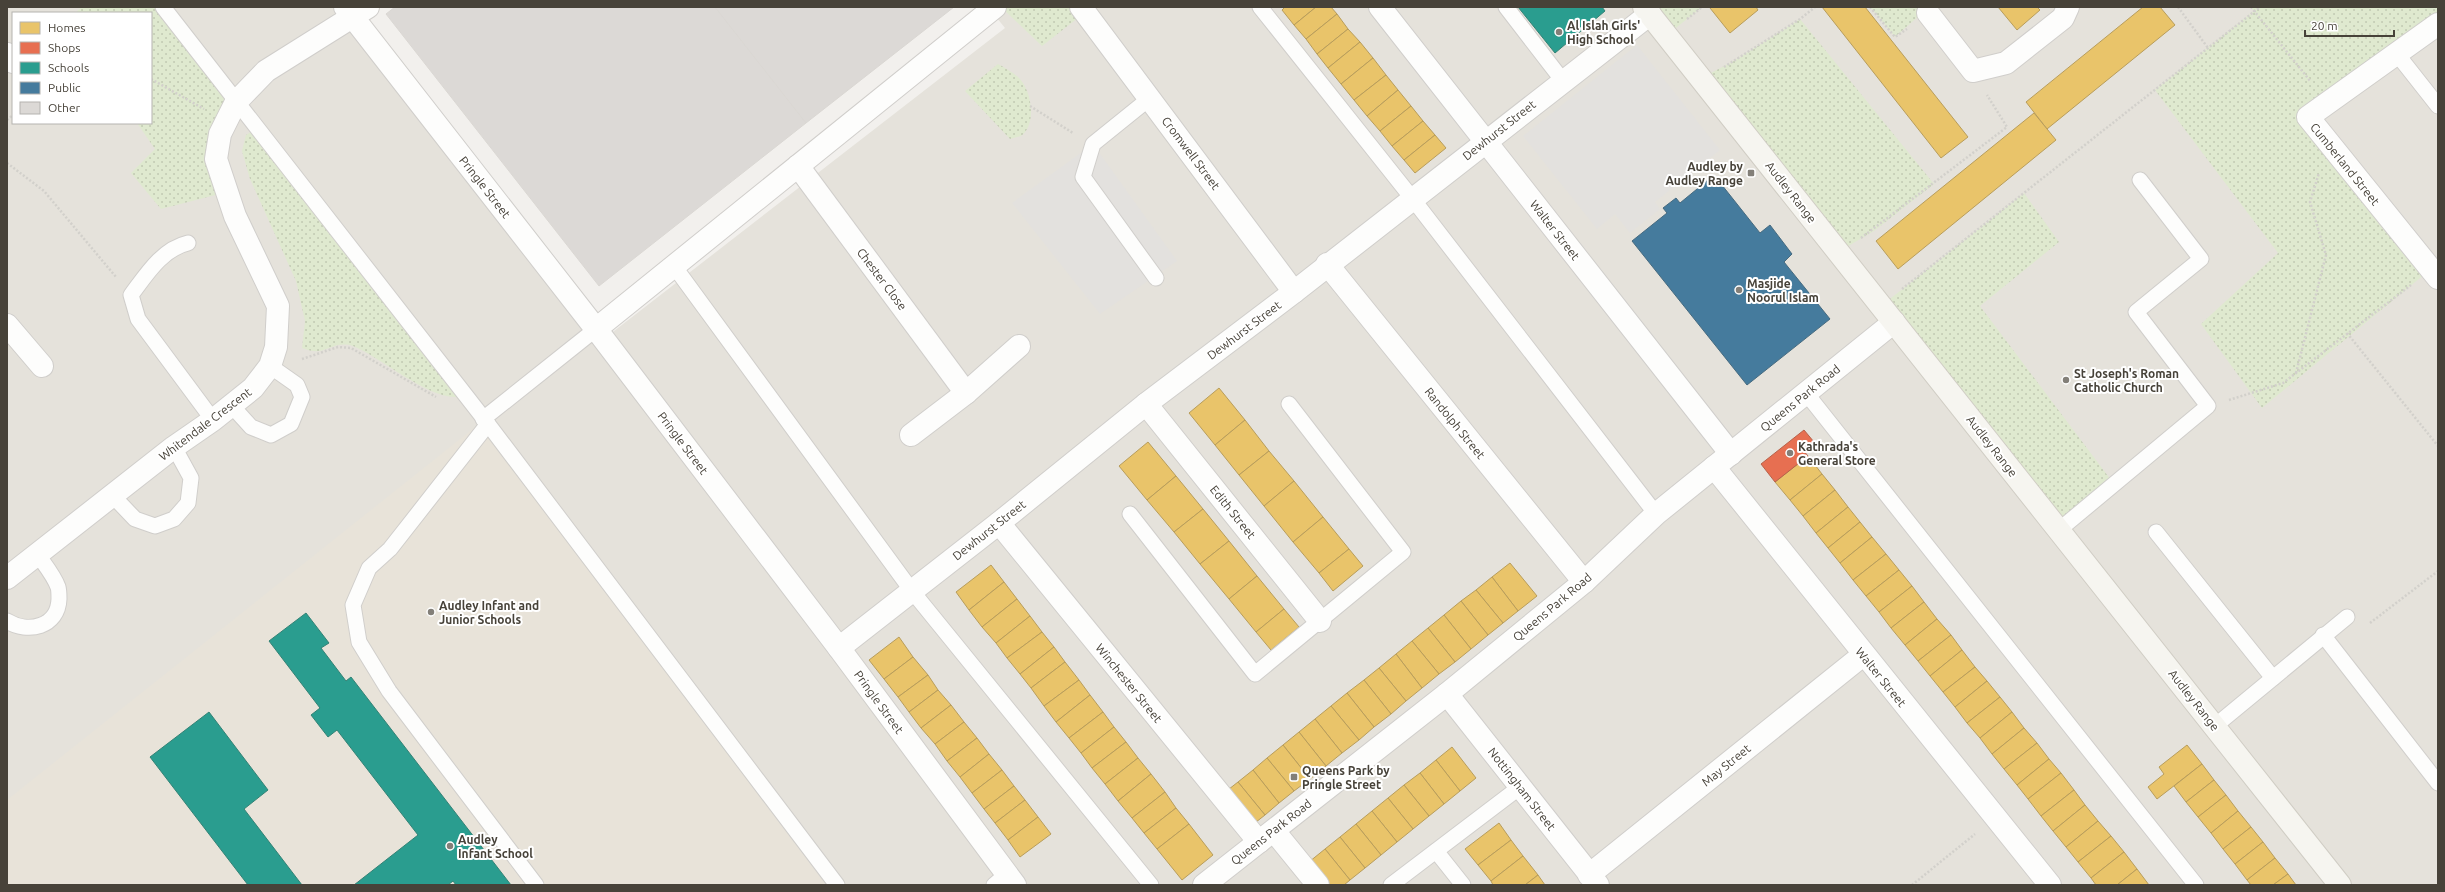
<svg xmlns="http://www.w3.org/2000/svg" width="2445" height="892" font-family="Ubuntu,sans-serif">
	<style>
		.residential { fill: #e5e2db; fill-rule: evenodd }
		.education { fill: #e8e3d9 }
		.green { fill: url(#green-dots) }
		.parking { fill: #e3e1de }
		.homes { fill: #e9c46a; stroke: #b89d5b }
		.shops { fill: #e76f51; stroke: #b7624a }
		.schools { fill: #2a9d8f; stroke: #338275 }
		.public { fill: #457b9d; stroke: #466a7f }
		.building { fill: #dcd9d6; stroke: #dad7d3 }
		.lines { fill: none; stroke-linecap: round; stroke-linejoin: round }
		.lane-casing { stroke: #d0cecb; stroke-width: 17 }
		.street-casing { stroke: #d0cecb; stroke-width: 24 }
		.secondary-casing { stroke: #d0cdc4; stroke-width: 24 }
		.path { stroke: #d2d0cb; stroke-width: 2.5; stroke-dasharray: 2 2; stroke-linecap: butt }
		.lane { stroke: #fdfdfc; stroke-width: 15 }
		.street { stroke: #fdfdfc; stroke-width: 22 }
		.secondary { stroke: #f6f5f0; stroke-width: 22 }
		.poi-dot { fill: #837f78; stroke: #fff; stroke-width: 1.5 }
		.labels { text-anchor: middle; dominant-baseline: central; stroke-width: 4; stroke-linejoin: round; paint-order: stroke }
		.poi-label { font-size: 12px; font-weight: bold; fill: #474239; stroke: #fff; text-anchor: start }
		.street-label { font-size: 12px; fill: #474239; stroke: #fff }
	</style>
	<defs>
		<pattern id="green-dots" width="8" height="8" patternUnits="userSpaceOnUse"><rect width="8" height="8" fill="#dfe9cf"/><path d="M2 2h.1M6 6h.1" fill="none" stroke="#c1c9b2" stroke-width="1.8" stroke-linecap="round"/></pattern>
	</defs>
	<rect width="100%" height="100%" fill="#f2f0ed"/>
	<!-- residential -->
	<path class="residential" d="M7,7H342L596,345L1005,28L988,7H2438V885H7ZM13,13H151V123H13Z"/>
	<!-- education -->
	<polygon class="education" points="479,424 826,885 7,885 7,800"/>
	<!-- green -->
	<g class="green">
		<polygon points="82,7 163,7 236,102 220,134 227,192 161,209 131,173 155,149 137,123 151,123 151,13 75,13"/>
		<polygon points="1001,7 1092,7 1042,46"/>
		<polygon points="1645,7 1702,7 1667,35"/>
		<polygon points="1870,7 1929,7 1895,37"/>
		<polygon points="2251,7 2438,7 2438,24 2308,117 2431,269 2262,408 2201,324 2278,253 2155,90 2254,11"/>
		<polygon points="1800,19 1934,184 1874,231 1838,252 1701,78 1732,62"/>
		<path d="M998,64C1005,68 1013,72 1019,78C1032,91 1037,125 1021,136L1010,139L965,91Z"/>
		<path d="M251,132L457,397C428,399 382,358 353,346C336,340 325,353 314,351C310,351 306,349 302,348L305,321L296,281L250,179L242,151L246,135Z"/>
		<polygon points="2024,193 2059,242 1980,306 2114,484 2059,530 1881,306"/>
	</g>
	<!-- parking -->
	<g class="parking">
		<polygon points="1637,45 1720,150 1655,202 1660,209 1630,233 1615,214 1597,229 1523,136"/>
		<polygon points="1093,144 1177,261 1100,314 1012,203"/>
	</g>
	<!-- homes -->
	<g class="homes">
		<polygon points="1285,7 1316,7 1294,25 1282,10"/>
		<polygon points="1316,7 1331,7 1337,14 1306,39 1294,25"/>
		<polygon points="1711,7 1756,7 1758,10 1730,33 1710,8"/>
		<polygon points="1822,7 1865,7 1968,137 1941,158"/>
		<polygon points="1998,7 2037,7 2040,10 2017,30"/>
		<polygon points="2143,7 2160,7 2175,25 2047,129 2026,102"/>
		<polygon points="1337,14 1348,29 1317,54 1306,39"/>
		<polygon points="1348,29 1360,42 1328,68 1317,54"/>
		<polygon points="1360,42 1373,58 1341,84 1328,68"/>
		<polygon points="1373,58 1386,75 1354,100 1341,84"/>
		<polygon points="1386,75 1398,90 1367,116 1354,100"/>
		<polygon points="1398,90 1411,106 1380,131 1367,116"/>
		<polygon points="1411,106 1423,121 1392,146 1380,131"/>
		<polygon points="2034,113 2056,140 1898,269 1876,241"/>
		<polygon points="1423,121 1435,135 1404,160 1392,146"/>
		<polygon points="1435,135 1446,148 1415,173 1404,160"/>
		<polygon points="1219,388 1245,420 1215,445 1189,413"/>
		<polygon points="1245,420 1269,451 1239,475 1215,445"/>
		<polygon points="1148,442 1176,476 1147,500 1119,466"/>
		<polygon points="1269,451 1294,481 1264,506 1239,475"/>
		<polygon points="1808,456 1822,474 1790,500 1775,482"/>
		<polygon points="1822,474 1835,490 1803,516 1790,500"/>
		<polygon points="1176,476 1203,509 1174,532 1147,500"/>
		<polygon points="1294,481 1323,517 1293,542 1264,506"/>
		<polygon points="1835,490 1848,507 1816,533 1803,516"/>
		<polygon points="1848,507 1860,522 1828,548 1816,533"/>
		<polygon points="1203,509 1229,541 1200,564 1174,532"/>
		<polygon points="1323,517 1349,549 1319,573 1293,542"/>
		<polygon points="1860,522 1872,537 1840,563 1828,548"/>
		<polygon points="1872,537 1886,554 1853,580 1840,563"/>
		<polygon points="1229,541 1257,576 1229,599 1200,564"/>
		<polygon points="1349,549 1363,566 1333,591 1319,573"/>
		<polygon points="1886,554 1899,570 1866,596 1853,580"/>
		<polygon points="1510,563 1537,596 1518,611 1492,577"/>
		<polygon points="991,565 1004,582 969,610 956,592"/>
		<polygon points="1899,570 1912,586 1879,612 1866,596"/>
		<polygon points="1257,576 1284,609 1256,632 1229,599"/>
		<polygon points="1492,577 1518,611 1503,623 1476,590"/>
		<polygon points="1004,582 1017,599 982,627 969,610"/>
		<polygon points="1912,586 1924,602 1891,628 1879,612"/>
		<polygon points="1476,590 1503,623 1488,635 1461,601"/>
		<polygon points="1017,599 1030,616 996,643 982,627"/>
		<polygon points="1461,601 1488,635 1471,649 1444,615"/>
		<polygon points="1924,602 1937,619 1905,645 1891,628"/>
		<polygon points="1284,609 1299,627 1271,650 1256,632"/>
		<polygon points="1444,615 1471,649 1455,662 1428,628"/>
		<polygon points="1030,616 1042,632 1007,658 996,643"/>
		<polygon points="1937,619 1951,635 1918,661 1905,645"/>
		<polygon points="1428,628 1455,662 1439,674 1412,641"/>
		<polygon points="1042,632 1054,647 1020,674 1007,658"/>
		<polygon points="1951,635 1962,650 1930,676 1918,661"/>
		<polygon points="899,637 913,657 884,679 869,660"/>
		<polygon points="1412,641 1439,674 1422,688 1396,654"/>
		<polygon points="1054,647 1065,662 1031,688 1020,674"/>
		<polygon points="1962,650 1975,667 1943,692 1930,676"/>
		<polygon points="1396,654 1422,688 1406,701 1379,668"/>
		<polygon points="913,657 928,675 898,697 884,679"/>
		<polygon points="1065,662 1079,680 1044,706 1031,688"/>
		<polygon points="1975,667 1987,681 1955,707 1943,692"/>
		<polygon points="1379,668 1406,701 1391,714 1364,680"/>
		<polygon points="928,675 938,690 909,712 898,697"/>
		<polygon points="1079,680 1090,695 1056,722 1044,706"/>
		<polygon points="1364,680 1391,714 1374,727 1347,693"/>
		<polygon points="1987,681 2000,697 1967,723 1955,707"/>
		<polygon points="938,690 951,705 921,728 909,712"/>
		<polygon points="1347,693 1374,727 1359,740 1331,706"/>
		<polygon points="1090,695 1103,712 1069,738 1056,722"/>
		<polygon points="2000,697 2012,712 1980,738 1967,723"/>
		<polygon points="951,705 964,722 935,744 921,728"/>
		<polygon points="1331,706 1359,740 1342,753 1315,719"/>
		<polygon points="1103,712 1114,727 1081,753 1069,738"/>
		<polygon points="2012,712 2024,728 1992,754 1980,738"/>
		<polygon points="1315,719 1342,753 1326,766 1299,732"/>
		<polygon points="964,722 977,738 947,761 935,744"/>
		<polygon points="1114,727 1126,742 1092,768 1081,753"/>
		<polygon points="2024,728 2037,743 2004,769 1992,754"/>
		<polygon points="1299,732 1326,766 1310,779 1283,745"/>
		<polygon points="977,738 989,754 960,777 947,761"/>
		<polygon points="1126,742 1138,758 1105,784 1092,768"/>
		<polygon points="2037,743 2049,759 2017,785 2004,769"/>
		<polygon points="1283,745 1310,779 1294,791 1267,758"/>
		<polygon points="2187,745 2202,764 2157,799 2148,787 2164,774 2159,767"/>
		<polygon points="1452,747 1476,778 1460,791 1436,760"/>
		<polygon points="989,754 1002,770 972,793 960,777"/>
		<polygon points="1138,758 1151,774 1118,801 1105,784"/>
		<polygon points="1267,758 1294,791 1279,803 1253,770"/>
		<polygon points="2049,759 2061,773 2028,799 2017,785"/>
		<polygon points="1436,760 1460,791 1444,804 1420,773"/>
		<polygon points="2202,764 2214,780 2186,802 2174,786"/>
		<polygon points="1002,770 1014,786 984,809 972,793"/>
		<polygon points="1253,770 1279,803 1265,815 1238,782"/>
		<polygon points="1420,773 1444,804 1429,816 1404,785"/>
		<polygon points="2061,773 2074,790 2041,816 2028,799"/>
		<polygon points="1151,774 1165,792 1132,818 1118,801"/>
		<polygon points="2214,780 2226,795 2198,817 2186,802"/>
		<polygon points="1238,782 1265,815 1251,826 1224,793"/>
		<polygon points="1404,785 1429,816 1413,829 1388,798"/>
		<polygon points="1014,786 1025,800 995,823 984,809"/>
		<polygon points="2074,790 2085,805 2053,831 2041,816"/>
		<polygon points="1165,792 1176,808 1144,833 1132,818"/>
		<polygon points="2226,795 2238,811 2211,833 2198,817"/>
		<polygon points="1388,798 1413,829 1397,842 1372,811"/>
		<polygon points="1025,800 1038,817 1008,840 995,823"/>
		<polygon points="2085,805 2098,821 2066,847 2053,831"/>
		<polygon points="1176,808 1189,824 1157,849 1144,833"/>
		<polygon points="1372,811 1397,842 1381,855 1356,824"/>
		<polygon points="2238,811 2251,827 2223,849 2211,833"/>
		<polygon points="1038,817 1051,834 1020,857 1008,840"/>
		<polygon points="2098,821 2111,836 2078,862 2066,847"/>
		<polygon points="1499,823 1511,840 1478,865 1465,849"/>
		<polygon points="1189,824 1213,855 1182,880 1157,849"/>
		<polygon points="1356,824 1381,855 1365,868 1340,837"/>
		<polygon points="2251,827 2263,842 2235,864 2223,849"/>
		<polygon points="2111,836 2124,852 2091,878 2078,862"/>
		<polygon points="1340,837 1365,868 1350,880 1325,849"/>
		<polygon points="1511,840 1523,856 1491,881 1478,865"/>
		<polygon points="2263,842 2275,858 2247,880 2235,864"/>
		<polygon points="1325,849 1350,880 1344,885 1327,885 1309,862"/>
		<polygon points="2124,852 2137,869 2117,885 2096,885 2091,878"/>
		<polygon points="1523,856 1538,875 1525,885 1493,885 1491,881"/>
		<polygon points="2275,858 2288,874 2273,885 2251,885 2247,880"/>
		<polygon points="2137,869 2149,885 2117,885"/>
		<polygon points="2288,874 2296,885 2273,885"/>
		<polygon points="1538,875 1545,885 1525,885"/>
	</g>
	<!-- shops -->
	<polygon class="shops" points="1804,430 1814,442 1803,450 1808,456 1775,482 1761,464"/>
	<!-- schools -->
	<g class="schools">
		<polygon points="1518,7 1602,7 1605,11 1555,53"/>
		<polygon points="306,613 329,643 321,648 346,681 351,677 511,885 456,885 453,881 448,885 354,885 418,835 337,730 328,737 311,715 320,708 269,641"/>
		<polygon points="209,712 268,790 244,809 302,885 248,885 150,757"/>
	</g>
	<!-- public -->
	<polygon class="public" points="1714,175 1760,233 1770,225 1792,254 1784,262 1830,319 1747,385 1632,241 1667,213 1663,208 1676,198 1680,203"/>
	<!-- building -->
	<g class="building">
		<polygon points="395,7 715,7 806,123 599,286 386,14"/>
		<polygon points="715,7 954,7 806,123"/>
	</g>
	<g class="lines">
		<!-- lane casing -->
		<g class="lane-casing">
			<g id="lane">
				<polyline points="163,7 488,424 837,885"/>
				<polyline points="1260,7 1412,198 1656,514"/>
				<polyline points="1506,7 1563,81"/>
				<polyline points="2397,54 2438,106"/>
				<polyline points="1150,98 1093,144 1083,177 1156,278"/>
				<path d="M188,243C162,249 146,275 131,295L138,319L213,420"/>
				<polyline points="674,266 912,591 1151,885"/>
				<polyline points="1806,393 2196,885"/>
				<polyline points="232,406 251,427 271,435 291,424 302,397 297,385 270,366"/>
				<polyline points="483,419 596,329"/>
				<polyline points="488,424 390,549 369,568 353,605 359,642 389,691 536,885"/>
				<polyline points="113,496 135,519 155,526 174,519 188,503 191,478 174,447"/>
				<polyline points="1130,514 1255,674 1403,552 1289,404"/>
				<polyline points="2059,530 2208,406 2136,312 2201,259 2140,180"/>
				<polyline points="2156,532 2273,678"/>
				<path d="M7,621C28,634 58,627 59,599C59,595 59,590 58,587C54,576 45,565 38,555"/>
				<polyline points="2323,635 2438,783"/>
				<polyline points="2215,726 2347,617"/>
				<polyline points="1436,851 1463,885"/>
				<polyline points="994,885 1007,874"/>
				<polyline points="1391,885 1520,787"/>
			</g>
		</g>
		<!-- street casing -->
		<g class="street-casing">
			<g id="street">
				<polyline points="345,7 596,329 839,648 1015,885"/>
				<polyline points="1081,7 1294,292"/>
				<polyline points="1380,7 1731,454"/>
				<polyline points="1928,13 1973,71 2006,63 2063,18 2068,7"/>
				<polyline points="2438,24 2308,117 2438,278"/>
				<polyline points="7,54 13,62"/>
				<polyline points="798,166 966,393"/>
				<polyline points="1327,264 1584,582"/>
				<polyline points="7,325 42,366"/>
				<polyline points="596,329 995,7"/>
				<polyline points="1146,404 1320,621"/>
				<polyline points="911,435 966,393 1019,346"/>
				<polyline points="1714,467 2050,885"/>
				<polyline points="999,523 1259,842"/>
				<polyline points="7,578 174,447 213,420 253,388 270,366 276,347 278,306 235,216 216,159 220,134 236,102 266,71 368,7"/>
				<polyline points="839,648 999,523 1146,404 1294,292 1650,14"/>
				<polyline points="1447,694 1598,885"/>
				<polyline points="1274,831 1318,885"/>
				<polyline points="1589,875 1863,655"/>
				<polyline points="1204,885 1447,694 1584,582 1656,514 1894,322"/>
			</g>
		</g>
		<!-- secondary casing -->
		<g class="secondary-casing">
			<polyline id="secondary" points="1644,7 2340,885"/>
		</g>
		<!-- path -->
		<g class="path">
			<polyline points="1870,7 1895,37 1907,29"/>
			<polyline points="2178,7 2208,48"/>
			<polyline points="2251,7 2311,82"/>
			<polyline points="1687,19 1702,7"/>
			<polyline points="1724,67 1800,19 1815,7"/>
			<polyline points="151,79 204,109"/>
			<polyline points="1030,106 1073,133"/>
			<polyline points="7,120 13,115"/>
			<polyline points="7,163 44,191 116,277"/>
			<polyline points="1861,238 2007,127 1987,95"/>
			<polyline points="1902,289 2260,7"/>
			<polyline points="2347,333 2438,446"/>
			<polyline points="302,359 338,347 351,348 436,397"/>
			<polyline points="2296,373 2326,255 2310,202 2319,173"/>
			<polyline points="2229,400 2283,383 2411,285"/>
			<polyline points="2370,623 2438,571"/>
			<polyline points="1912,885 1975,834"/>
		</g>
		<!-- lane -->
		<use href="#lane" class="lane"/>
		<!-- street -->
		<use href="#street" class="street"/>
		<!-- secondary -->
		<use href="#secondary" class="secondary"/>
	</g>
	<!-- markers -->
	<g class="poi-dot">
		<circle cx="1559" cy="32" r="4"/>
		<rect x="1747" y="169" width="8" height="8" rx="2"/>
		<circle cx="1739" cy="290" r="4"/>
		<circle cx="2066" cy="380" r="4"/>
		<circle cx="1790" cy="453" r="4"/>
		<circle cx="431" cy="612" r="4"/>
		<rect x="1290" y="773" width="8" height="8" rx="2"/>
		<circle cx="450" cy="846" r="4"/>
	</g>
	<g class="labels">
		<!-- poi labels -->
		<g class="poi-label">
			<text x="1567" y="25">Al Islah Girls'<tspan x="1567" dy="14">High School</tspan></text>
			<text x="1743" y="166" text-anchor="end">Audley by<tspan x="1743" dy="14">Audley Range</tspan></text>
			<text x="1747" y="283">Masjide<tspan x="1747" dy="14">Noorul Islam</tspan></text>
			<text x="2074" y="373">St Joseph's Roman<tspan x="2074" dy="14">Catholic Church</tspan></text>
			<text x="1798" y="446">Kathrada's<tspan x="1798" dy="14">General Store</tspan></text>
			<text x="439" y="605">Audley Infant and<tspan x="439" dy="14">Junior Schools</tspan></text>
			<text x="1302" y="770">Queens Park by<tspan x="1302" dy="14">Pringle Street</tspan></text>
			<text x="458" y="839">Audley<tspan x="458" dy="14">Infant School</tspan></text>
		</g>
		<!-- street labels -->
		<g class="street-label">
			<text transform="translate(1499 130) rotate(-38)">Dewhurst Street</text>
			<text transform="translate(1191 153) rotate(53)">Cromwell Street</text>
			<text transform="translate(2345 164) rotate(51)">Cumberland Street</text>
			<text transform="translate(485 187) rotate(52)">Pringle Street</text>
			<text transform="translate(1791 192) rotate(52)">Audley Range</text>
			<text transform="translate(1555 230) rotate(52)">Walter Street</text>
			<text transform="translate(882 279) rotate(53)">Chester Close</text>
			<text transform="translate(1244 330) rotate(-37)">Dewhurst Street</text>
			<text transform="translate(1800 398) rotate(-39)">Queens Park Road</text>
			<text transform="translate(1455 423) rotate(51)">Randolph Street</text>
			<text transform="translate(205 424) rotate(-37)">Whitendale Crescent</text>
			<text transform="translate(683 443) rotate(53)">Pringle Street</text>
			<text transform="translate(1992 446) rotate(52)">Audley Range</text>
			<text transform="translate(1233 512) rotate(51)">Edith Street</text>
			<text transform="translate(989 530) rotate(-38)">Dewhurst Street</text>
			<text transform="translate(1552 607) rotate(-40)">Queens Park Road</text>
			<text transform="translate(1881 677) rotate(51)">Walter Street</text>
			<text transform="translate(1129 683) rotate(51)">Winchester Street</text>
			<text transform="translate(2194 700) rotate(52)">Audley Range</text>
			<text transform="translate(879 702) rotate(54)">Pringle Street</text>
			<text transform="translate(1726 765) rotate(-39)">May Street</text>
			<text transform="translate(1522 789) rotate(52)">Nottingham Street</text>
			<text transform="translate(1271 832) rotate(-38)">Queens Park Road</text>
		</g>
	</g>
	<!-- border -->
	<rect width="2445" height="892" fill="none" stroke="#474239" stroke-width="16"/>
	<!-- legend -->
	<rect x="12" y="12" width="140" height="112" fill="#ffffff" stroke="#b5b3b0"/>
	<rect x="20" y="22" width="20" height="12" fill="#e9c46a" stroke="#b5b3b0"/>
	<text x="48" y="32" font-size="12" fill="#474239">Homes</text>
	<rect x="20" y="42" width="20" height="12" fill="#e76f51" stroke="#b5b3b0"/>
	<text x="48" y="52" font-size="12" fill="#474239">Shops</text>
	<rect x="20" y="62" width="20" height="12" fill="#2a9d8f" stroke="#b5b3b0"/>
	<text x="48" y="72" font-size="12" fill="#474239">Schools</text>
	<rect x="20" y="82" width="20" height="12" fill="#457b9d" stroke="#b5b3b0"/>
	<text x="48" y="92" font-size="12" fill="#474239">Public</text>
	<rect x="20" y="102" width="20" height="12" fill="#dcd9d6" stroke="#b5b3b0"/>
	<text x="48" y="112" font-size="12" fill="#474239">Other</text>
	<!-- scale -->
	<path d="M2305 30v6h89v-6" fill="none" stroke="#474239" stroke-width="2"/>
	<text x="2311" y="30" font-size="12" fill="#474239" stroke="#ffffff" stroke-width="3" paint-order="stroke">20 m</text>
</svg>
